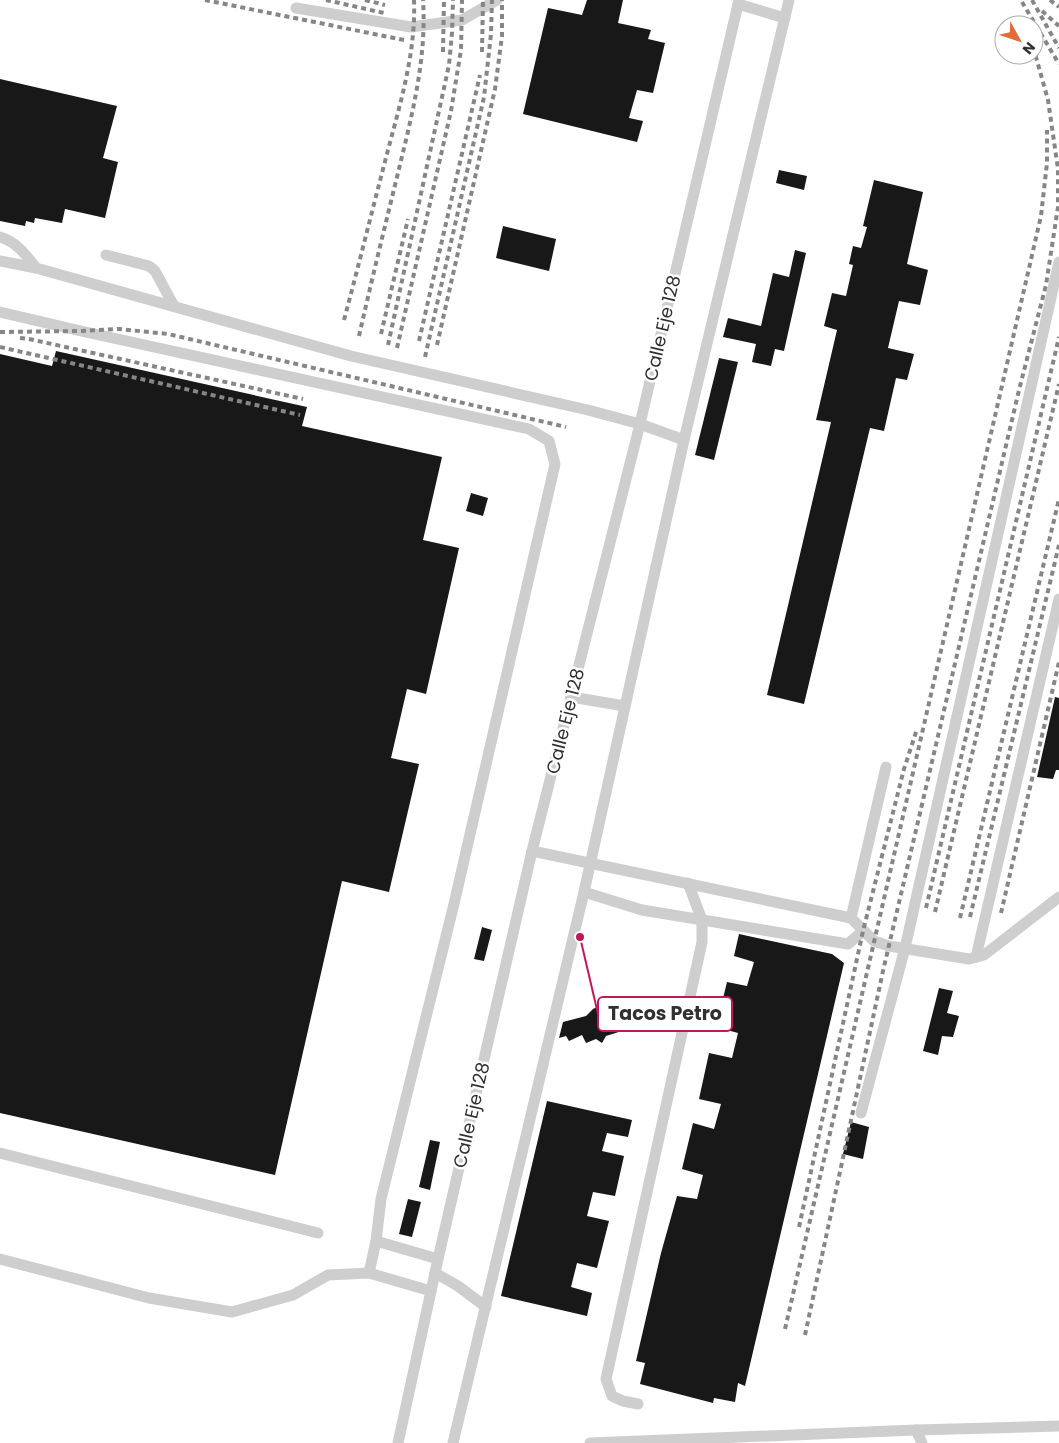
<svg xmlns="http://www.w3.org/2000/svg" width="1059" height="1443" font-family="Poppins,sans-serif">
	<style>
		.building { fill: #181818 }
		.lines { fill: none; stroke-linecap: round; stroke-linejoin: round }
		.minor { stroke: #cecece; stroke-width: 11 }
		.rail { stroke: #868686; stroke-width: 4; stroke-dasharray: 5 4; stroke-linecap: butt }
		.labels { text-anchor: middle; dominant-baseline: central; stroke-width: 5; stroke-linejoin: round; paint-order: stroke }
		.street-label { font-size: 18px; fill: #313131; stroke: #fff }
		.leader { fill: none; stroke: #c2185b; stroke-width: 2 }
		.callout-dot { fill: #c2185b; stroke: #fff; stroke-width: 2 }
		.callout { fill: #fff; stroke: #c2185b; stroke-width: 2 }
		.callout-label { font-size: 19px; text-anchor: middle; font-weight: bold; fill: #313131 }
	</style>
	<rect width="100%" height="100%" fill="#fff"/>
	<!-- building -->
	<g class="building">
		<polygon points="587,0 623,0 618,23 651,30 648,39 665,43 653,93 637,90 629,118 643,121 637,142 523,114 548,8 582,15"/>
		<polygon points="0,79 117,106 103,158 118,162 105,218 65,209 62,223 35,218 34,223 26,221 25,226 0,221"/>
		<polygon points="779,170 807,176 804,190 776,183"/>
		<polygon points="874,180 923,192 907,264 928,270 920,305 899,301 888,348 914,354 907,380 896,378 884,431 870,428 804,704 767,695 831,422 816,420 837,330 824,326 832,293 846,296 853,265 849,264 853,246 861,248 867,227 863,226"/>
		<polygon points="503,226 556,239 549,271 496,258"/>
		<polygon points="795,250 806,253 784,351 775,349 771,366 752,362 756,344 723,337 728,318 761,326 773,273 789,277"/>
		<polygon points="56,351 307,407 302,426 442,457 423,540 459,548 426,694 407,689 391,758 419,764 389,892 342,881 275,1175 0,1113 0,354 52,366"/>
		<polygon points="719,358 738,362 714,460 695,455"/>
		<polygon points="471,493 488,498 483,516 466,511"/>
		<polygon points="1055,697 1059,698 1059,770 1056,770 1053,779 1037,777"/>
		<polygon points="482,927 492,930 484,961 474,959"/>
		<polygon points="739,934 832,954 844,963 745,1386 738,1383 735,1402 714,1398 713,1403 640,1384 645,1363 636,1361 661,1253 677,1196 697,1199 703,1175 682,1169 693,1123 714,1129 721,1104 699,1099 709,1053 732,1058 738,1033 716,1027 727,982 747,986 754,962 734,956"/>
		<polygon points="939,988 953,991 947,1013 959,1016 953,1037 942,1036 938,1055 923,1051"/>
		<polygon points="612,1004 617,1007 625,1005 631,1024 624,1026 625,1030 606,1036 602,1043 596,1039 586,1043 582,1035 569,1041 566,1036 559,1038 563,1022 586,1016 593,1009 601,1005"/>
		<polygon points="547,1101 632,1120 628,1137 607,1133 602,1151 624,1156 615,1196 593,1192 587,1216 609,1221 597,1268 577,1263 571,1287 592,1293 587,1316 501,1296"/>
		<polygon points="851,1122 869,1127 863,1159 843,1154"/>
		<polygon points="430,1140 440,1142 430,1190 419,1187"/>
		<polygon points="408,1199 421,1202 412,1237 399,1234"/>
	</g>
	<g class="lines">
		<!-- minor -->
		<g class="minor">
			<polyline points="738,4 785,18"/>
			<polyline points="296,8 411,27 462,20 497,0"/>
			<path d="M0,237C17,242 26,255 36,268"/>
			<polyline points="106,255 149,266 155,271 174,306"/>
			<polyline points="0,261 36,268 351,356 588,410 640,424 684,440"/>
			<polyline points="0,312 81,331 529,429 549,441 555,464 454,904 381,1199 376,1241 369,1273 328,1275 293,1295 232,1312 149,1298 0,1259"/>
			<polyline points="571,697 625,706"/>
			<polyline points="532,851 851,918 874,941 889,946 969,959 984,955 1059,897"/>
			<polyline points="584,892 642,910 848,944 863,931"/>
			<polyline points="851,918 886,767"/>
			<polyline points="976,957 1059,599"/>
			<polyline points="861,1113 905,948 1059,262"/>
			<polyline points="0,1153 318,1233"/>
			<polyline points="376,1241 438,1259"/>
			<polyline points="369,1273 431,1291"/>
			<polyline points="435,1273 458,1286 486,1307"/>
			<polyline points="638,1404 623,1401 612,1396 606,1379 702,942 702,920 688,883"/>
			<polyline points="916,1430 922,1443"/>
			<polyline points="398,1443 438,1259 532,851 640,424 739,0"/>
			<polyline points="453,1443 584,892 684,440 789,0"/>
			<polyline points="590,1443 916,1430 1059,1426"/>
		</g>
		<!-- rail -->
		<g class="rail">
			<polyline points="205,0 404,40"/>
			<polyline points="326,0 384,13"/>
			<polyline points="365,0 385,5"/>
			<polyline points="1032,0 1059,48"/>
			<polyline points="1050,0 1059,7"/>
			<polyline points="1022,2 1059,64"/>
			<polyline points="1042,11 1059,26"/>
			<polyline points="443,52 444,0"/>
			<polyline points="482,52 483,0"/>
			<path d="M344,320C359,264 373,207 388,150C401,101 416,51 414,0"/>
			<polyline points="0,332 81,331 119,329 168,334 566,427"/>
			<polyline points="381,334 408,219"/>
			<path d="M359,336C371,283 384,230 397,177C411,119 427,60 423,0"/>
			<polyline points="20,338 29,339 303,399"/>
			<polyline points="419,341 480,75"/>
			<polyline points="388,345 449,65 452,33 453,0"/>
			<polyline points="437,345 495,89 502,36 502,0"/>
			<polyline points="0,347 300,415"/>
			<polyline points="397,348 451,111 461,50 462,0"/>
			<polyline points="425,357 484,97 491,34 492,0"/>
			<polyline points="926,908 1059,337"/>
			<polyline points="935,912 1059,384"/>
			<polyline points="1001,913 1059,662"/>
			<polyline points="970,917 1059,545"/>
			<polyline points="960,918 1059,499"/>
			<polyline points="799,1227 863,931 904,769 917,729"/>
			<polyline points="785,1329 1041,216 1047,163 1047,130"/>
			<polyline points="805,1335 883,971 1019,390 1046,285 1058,207 1058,169 1048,100 1034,50"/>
		</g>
	</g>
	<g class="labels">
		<!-- street labels -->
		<g class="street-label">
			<text transform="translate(662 328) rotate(-77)">Calle Eje 128</text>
			<text transform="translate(565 721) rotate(-76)">Calle Eje 128</text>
			<text transform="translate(471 1115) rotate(-77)">Calle Eje 128</text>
		</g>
	</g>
	<!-- callouts -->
	<path class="leader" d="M580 937L598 1014"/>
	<circle class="callout-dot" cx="580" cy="937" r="5"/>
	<rect class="callout" x="598" y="997" width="134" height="34" rx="5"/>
	<g class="callout-label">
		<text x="665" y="1020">Tacos Petro</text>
	</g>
	<!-- north arrow -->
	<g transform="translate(1019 40) rotate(130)"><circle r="24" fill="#ffffff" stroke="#adadad"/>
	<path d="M0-4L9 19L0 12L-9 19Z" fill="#e16c3a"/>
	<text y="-8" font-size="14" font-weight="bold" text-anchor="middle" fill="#313131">N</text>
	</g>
</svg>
